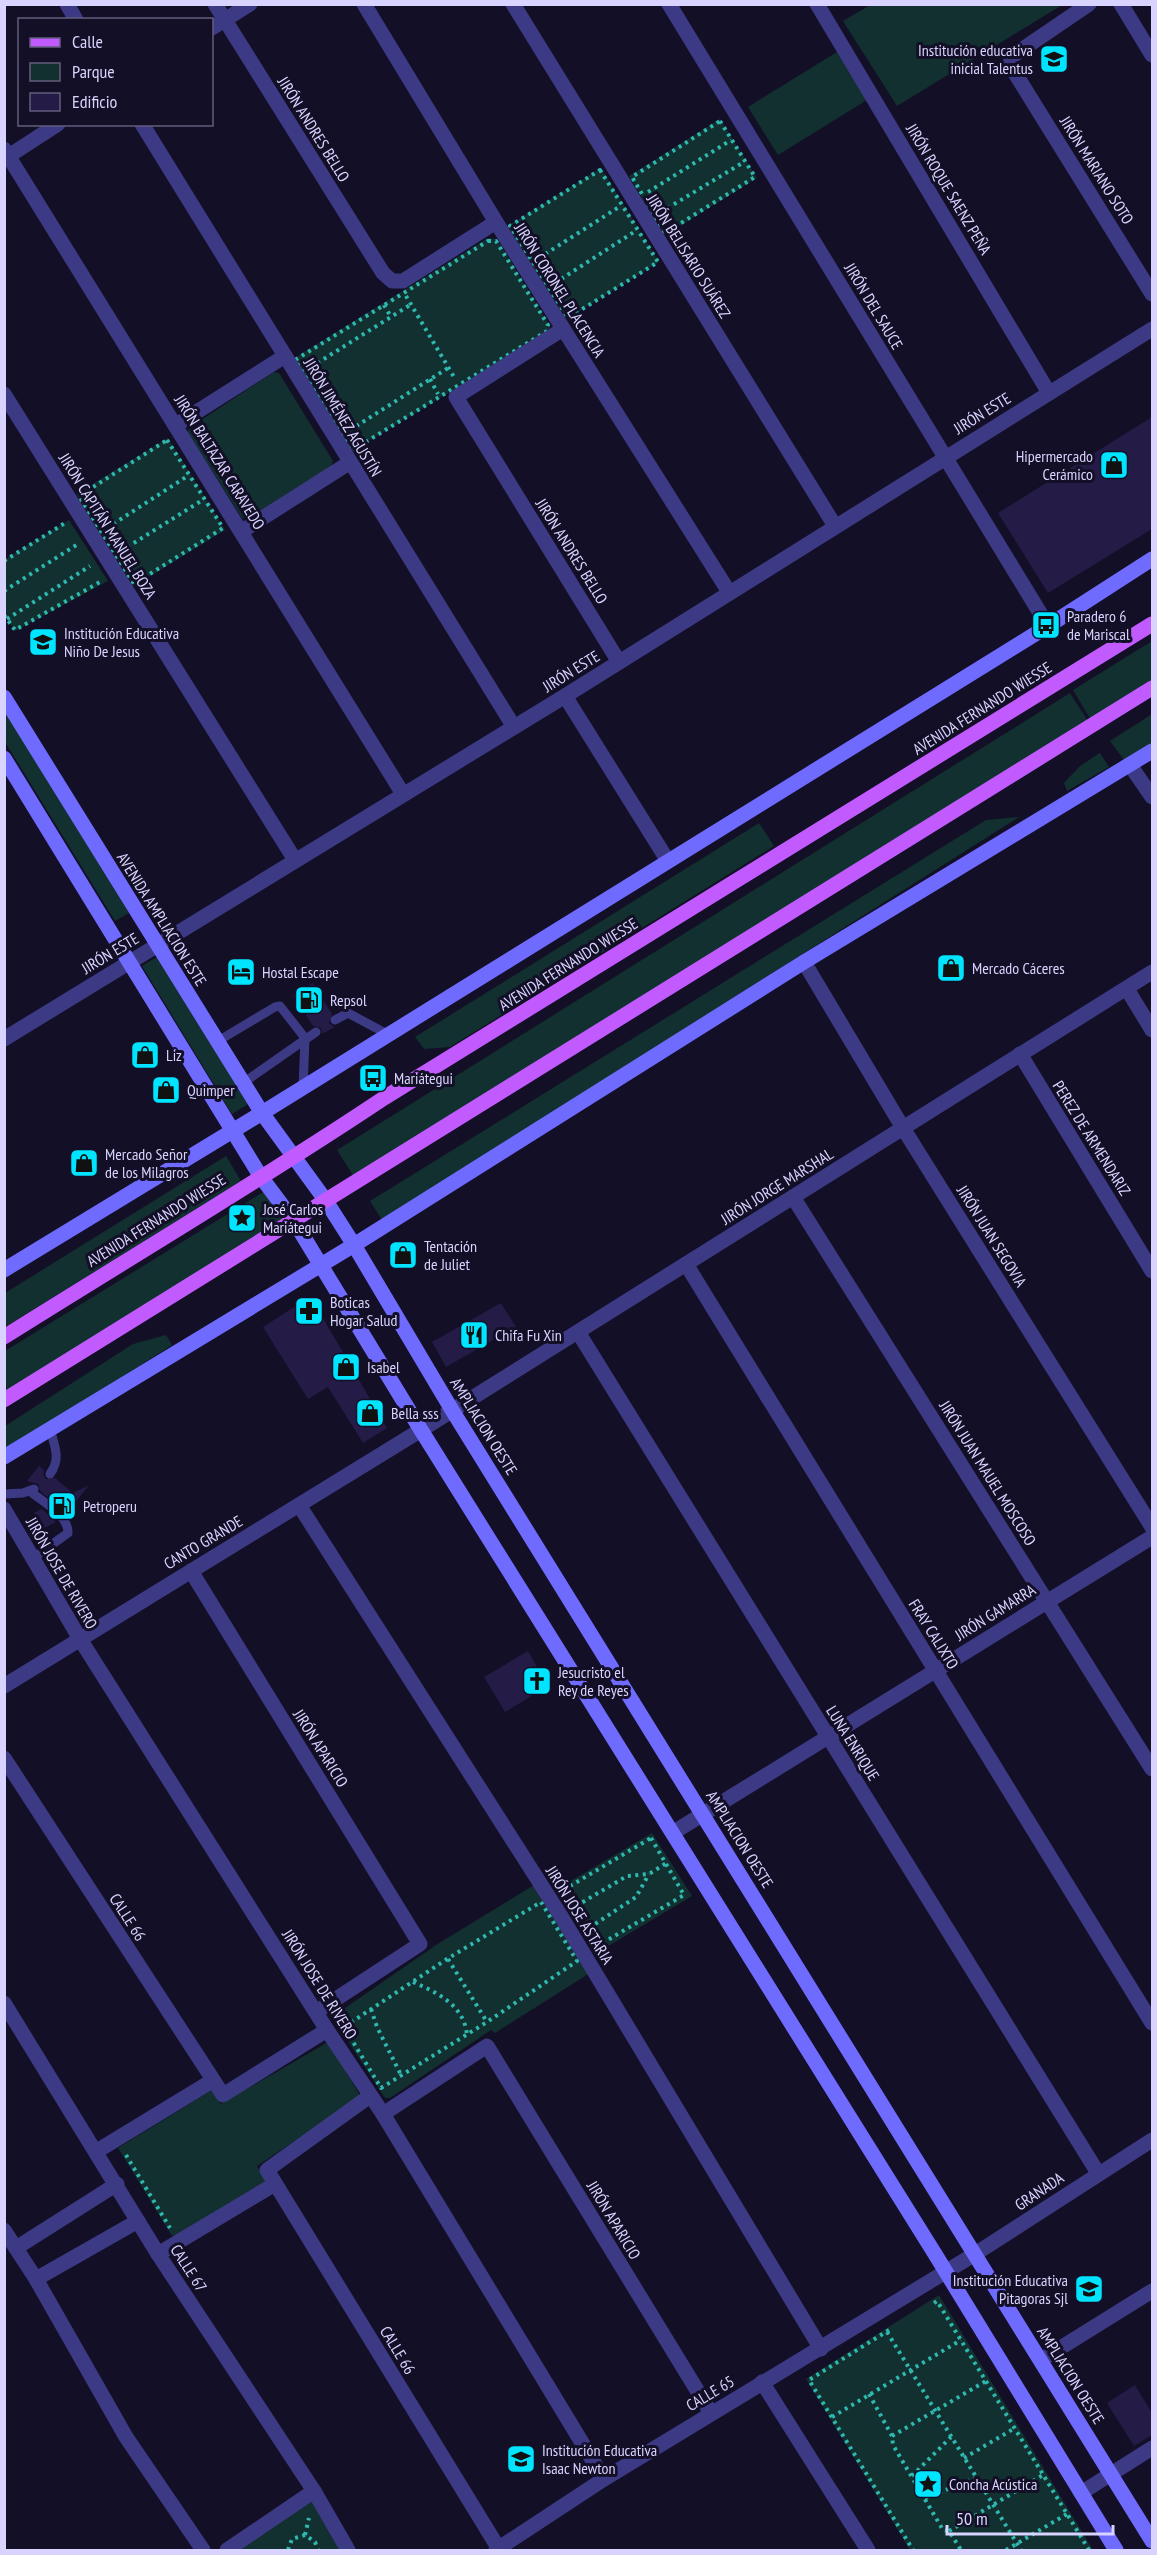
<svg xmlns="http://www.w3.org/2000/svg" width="1157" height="2555" font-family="'PT Sans Narrow',sans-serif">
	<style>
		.green { fill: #12302f }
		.building { fill: #241b47 }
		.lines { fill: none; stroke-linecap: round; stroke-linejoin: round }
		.path { stroke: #2fb8b0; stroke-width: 4; stroke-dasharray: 3 4.5; stroke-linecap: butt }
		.service { stroke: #3d3a85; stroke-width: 9 }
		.minor { stroke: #3d3a85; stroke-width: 15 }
		.tertiary { stroke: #3d3a85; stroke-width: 15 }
		.secondary { stroke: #6f6bff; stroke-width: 15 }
		.primary { stroke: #c25bff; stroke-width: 15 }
		.labels { text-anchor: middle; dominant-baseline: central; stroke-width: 6; stroke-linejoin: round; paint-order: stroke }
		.poi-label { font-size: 16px; fill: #d9d4ff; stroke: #130f26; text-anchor: start }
		.street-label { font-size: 16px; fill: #d9d4ff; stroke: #130f26 }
	</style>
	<rect width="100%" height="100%" fill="#130f26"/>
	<!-- green -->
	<g class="green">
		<polygon points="870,5 870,4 1062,5 897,106 843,21"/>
		<polygon points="837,52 867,100 778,155 748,107"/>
		<polygon points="720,119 757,178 665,235 629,176"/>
		<polygon points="601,168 659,262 567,319 508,226"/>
		<polygon points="488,238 497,239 550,326 548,333 350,452 293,359"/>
		<polygon points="274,372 279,373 333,461 331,466 247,519 242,518 188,433 189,428"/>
		<polygon points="168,438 225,530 134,586 76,494"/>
		<polygon points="69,520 108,581 15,631 5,616 5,559"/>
		<polygon points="1152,641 1152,685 1092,722 1073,690"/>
		<polygon points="1070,693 1090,724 357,1182 337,1150"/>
		<polygon points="5,711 129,913 115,921 5,742"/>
		<polygon points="1152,714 1152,743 1124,760 1110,741"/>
		<polygon points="1100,753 1109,767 1067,791 1064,783 1080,766"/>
		<polygon points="1019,817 382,1220 370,1201 986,820"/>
		<polygon points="759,823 774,846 450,1047 424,1049 415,1037"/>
		<polygon points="157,957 248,1104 232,1114 142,966"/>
		<polygon points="226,1156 241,1181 5,1327 5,1293"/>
		<polygon points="265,1191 288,1220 5,1393 5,1351"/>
		<polygon points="166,1335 172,1345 5,1451 5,1426 133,1344"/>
		<polygon points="652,1833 692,1896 595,1954 557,1889"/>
		<polygon points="534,1885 590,1973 495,2033 491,2030 390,2098 385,2098 335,2021 335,2015 436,1945"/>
		<polygon points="328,2042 361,2097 257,2166 266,2181 179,2234 172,2236 118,2148 212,2090 221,2104"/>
		<polygon points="939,2295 1093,2550 910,2550 806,2379"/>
		<polygon points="312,2500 341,2550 237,2550"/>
	</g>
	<!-- building -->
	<g class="building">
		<polygon points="1152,417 1152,529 1048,593 998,513"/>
		<polygon points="313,983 332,1014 329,1023 335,1027 322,1034 321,1028 313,1026 293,995"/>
		<polygon points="302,1302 316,1306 387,1428 363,1443 328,1387 308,1399 263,1327"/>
		<polygon points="501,1303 516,1327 446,1367 432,1342"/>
		<polygon points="39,1466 44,1470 43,1474 46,1479 55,1478 73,1493 89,1485 67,1513 40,1491 38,1484 27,1481"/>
		<polygon points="42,1509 56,1522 42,1529 34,1513"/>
		<polygon points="528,1651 548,1686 505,1712 484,1677"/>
		<polygon points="1135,2385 1152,2413 1152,2435 1134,2446 1107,2403"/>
	</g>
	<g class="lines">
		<!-- path -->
		<g class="path">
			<polygon points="720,121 755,177 665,233 632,177"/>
			<polygon points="600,170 658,262 568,318 510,226"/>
			<polyline points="648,192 731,140"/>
			<polyline points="661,212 744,162"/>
			<polygon points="488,241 496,241 548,325 547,331 351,451 295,360"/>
			<polyline points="539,258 619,207"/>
			<polyline points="555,283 634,232"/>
			<polyline points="406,296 454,377"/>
			<polyline points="384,305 391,317"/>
			<polyline points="311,367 410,305"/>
			<polyline points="430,379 438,394"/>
			<polyline points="350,430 448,368"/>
			<polygon points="167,440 223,528 134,584 79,496"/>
			<polyline points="107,528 186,477"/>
			<polyline points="121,551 201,501"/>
			<polyline points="4,561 65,523"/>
			<polyline points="4,591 78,544"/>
			<polyline points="4,615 15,630 100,582"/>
			<polyline points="7,619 90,566"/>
			<polygon points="651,1838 684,1895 594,1948 560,1892"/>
			<polygon points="541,1902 577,1961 487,2022 381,2088 344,2027 447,1959"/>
			<polyline points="576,1906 627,1876 649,1874 668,1862"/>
			<polyline points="589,1928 636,1897 649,1874"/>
			<polyline points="448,1959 487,2022"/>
			<path d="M413,1982C438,1993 464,2005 467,2035"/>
			<polyline points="371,2009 377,2027 401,2075"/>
			<polyline points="126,2155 170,2228"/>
			<polyline points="934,2303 937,2301 1089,2550"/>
			<polyline points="889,2330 809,2380 913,2550"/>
			<polyline points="887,2332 1021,2550"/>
			<polyline points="869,2394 892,2436 893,2445 943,2530 949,2531 961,2550"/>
			<polyline points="832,2417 961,2340"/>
			<polyline points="892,2436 986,2381"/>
			<polyline points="964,2458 1015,2428"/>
			<polyline points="912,2476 951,2437"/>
			<polyline points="925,2498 976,2478"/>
			<polyline points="949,2531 1043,2475"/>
			<polyline points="305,2535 309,2518"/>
			<polyline points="288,2550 292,2539 305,2535 315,2542 318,2550"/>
			<polyline points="1006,2550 1067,2514"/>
		</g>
		<!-- service -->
		<g class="service">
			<polyline points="335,1020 348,1013 389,1035"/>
			<polyline points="218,1041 275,1007 280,1006 305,1038 303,1088"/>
			<polyline points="243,1083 316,1032"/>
			<path d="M50,1474C61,1459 55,1447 50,1429"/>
			<path d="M31,1492C43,1502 69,1516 68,1533L33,1558"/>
			<polyline points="4,1494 23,1493 34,1489"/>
		</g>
		<!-- minor -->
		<g class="minor">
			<polyline points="67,4 76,20"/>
			<polyline points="215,4 383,273 392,281 403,281 496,222"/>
			<polyline points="364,4 496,222 729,592"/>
			<polyline points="513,4 835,526"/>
			<polyline points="669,4 1048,626"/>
			<polyline points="817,4 1049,393"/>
			<polyline points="1089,4 1011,57 1010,65 1152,294"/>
			<polyline points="1121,4 1152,55"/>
			<polyline points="142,124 514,727"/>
			<polyline points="4,149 403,794"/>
			<polyline points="563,329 456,397 619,662"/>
			<polyline points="4,394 295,860"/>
			<polyline points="176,425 285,356"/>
			<polyline points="242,531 349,463"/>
			<polyline points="565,696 668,861"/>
			<polyline points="1130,765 1152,797"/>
			<polyline points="804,962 903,1128 1152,1527"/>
			<polyline points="1127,989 1152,1030"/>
			<polyline points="4,1039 565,696 1152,329"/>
			<polyline points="1020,1054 1152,1271"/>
			<polyline points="793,1197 1152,1769"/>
			<polyline points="686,1264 1152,2023"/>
			<polyline points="578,1332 1098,2173"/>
			<polyline points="299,1505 561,1916 821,2349"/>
			<polyline points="4,1509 80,1639 327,2030 383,2114 604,2479"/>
			<polyline points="191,1571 420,1944 316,2012"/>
			<polyline points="4,1686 421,1430 1152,972"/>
			<polyline points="4,1758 223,2095 327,2030"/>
			<polyline points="674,1832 1152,1537"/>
			<polyline points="4,2003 158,2254 314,2491 348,2550"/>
			<polyline points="370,2096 267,2170 499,2549"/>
			<polyline points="383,2114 487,2046 711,2413"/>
			<polyline points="97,2151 212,2081"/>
			<polyline points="4,2230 36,2279 126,2437 203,2550"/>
			<polyline points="16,2248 117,2184"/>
			<polyline points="158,2254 275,2184"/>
			<polyline points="36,2279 138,2221"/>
			<polyline points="1041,2360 1152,2291"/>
			<polyline points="762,2382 868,2550"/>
			<polyline points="1081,2493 1152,2448"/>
			<polyline points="227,2550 314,2491"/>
			<polyline points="496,2550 604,2479 975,2254 1152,2140"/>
		</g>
		<!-- tertiary -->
		<g class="tertiary">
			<polyline points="212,28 250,4"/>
			<polyline points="4,159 58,124"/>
		</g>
		<!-- secondary -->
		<g class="secondary">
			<polyline points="4,697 262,1113 326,1201 354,1245 452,1410 1152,2541"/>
			<polyline points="4,758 261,1177 294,1221 421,1430 935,2254 1116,2550"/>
			<polyline points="4,1270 262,1113 1048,626 1152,559"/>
			<polyline points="4,1457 354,1245 804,962 1152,751"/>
		</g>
		<!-- primary -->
		<g class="primary">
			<path d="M4,1337C131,1257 260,1181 384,1098L1152,624"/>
			<polyline points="4,1400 1152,688"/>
		</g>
	</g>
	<!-- icons -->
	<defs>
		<g id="school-square" transform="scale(1.5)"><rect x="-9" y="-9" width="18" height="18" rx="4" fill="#00e5ff" stroke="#130f26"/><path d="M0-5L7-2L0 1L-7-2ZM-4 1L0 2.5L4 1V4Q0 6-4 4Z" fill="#111"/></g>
		<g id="shop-square" transform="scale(1.5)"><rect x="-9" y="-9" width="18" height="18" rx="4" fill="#00e5ff" stroke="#130f26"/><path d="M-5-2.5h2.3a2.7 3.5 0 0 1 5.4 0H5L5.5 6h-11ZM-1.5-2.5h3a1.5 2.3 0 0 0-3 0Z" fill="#111"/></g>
		<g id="bus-square" transform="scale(1.5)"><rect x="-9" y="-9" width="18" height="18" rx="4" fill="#00e5ff" stroke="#130f26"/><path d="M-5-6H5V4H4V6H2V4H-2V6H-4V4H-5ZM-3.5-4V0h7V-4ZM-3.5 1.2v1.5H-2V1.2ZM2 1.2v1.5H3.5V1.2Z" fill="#111"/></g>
		<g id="hotel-square" transform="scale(1.5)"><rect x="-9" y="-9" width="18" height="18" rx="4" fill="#00e5ff" stroke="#130f26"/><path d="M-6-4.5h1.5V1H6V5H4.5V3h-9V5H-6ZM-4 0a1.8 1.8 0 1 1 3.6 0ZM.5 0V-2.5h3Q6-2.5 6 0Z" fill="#111"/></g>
		<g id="fuel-square" transform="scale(1.5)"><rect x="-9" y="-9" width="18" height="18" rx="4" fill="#00e5ff" stroke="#130f26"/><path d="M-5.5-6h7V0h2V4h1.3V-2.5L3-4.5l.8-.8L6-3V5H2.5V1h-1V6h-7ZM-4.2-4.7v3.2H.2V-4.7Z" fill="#111"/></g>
		<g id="sight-square" transform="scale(1.5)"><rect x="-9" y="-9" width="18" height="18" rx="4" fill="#00e5ff" stroke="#130f26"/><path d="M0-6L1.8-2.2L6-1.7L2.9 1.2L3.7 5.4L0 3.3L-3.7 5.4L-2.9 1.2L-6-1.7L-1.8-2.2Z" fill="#111"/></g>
		<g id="pharmacy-square" transform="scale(1.5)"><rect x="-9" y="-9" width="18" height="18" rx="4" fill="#00e5ff" stroke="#130f26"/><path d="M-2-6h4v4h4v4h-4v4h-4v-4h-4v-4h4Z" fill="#111"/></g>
		<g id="restaurant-square" transform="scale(1.5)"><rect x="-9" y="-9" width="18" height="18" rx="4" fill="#00e5ff" stroke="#130f26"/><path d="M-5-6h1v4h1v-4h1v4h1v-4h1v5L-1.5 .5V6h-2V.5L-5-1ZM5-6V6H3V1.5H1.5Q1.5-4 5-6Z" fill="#111"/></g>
		<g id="church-square" transform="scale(1.5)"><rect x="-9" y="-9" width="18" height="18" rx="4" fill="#00e5ff" stroke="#130f26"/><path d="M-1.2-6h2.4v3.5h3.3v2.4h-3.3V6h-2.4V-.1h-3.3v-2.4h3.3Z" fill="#111"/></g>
	</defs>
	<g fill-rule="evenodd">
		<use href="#school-square" x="1054" y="59"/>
		<use href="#shop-square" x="1114" y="465"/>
		<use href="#bus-square" x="1046" y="625"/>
		<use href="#school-square" x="43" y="642"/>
		<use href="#shop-square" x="951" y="968"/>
		<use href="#hotel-square" x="241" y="972"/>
		<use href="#fuel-square" x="309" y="1000"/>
		<use href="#shop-square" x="145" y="1055"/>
		<use href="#bus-square" x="373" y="1078"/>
		<use href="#shop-square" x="166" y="1090"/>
		<use href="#shop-square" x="84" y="1163"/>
		<use href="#sight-square" x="242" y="1218"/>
		<use href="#shop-square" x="403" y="1255"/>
		<use href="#pharmacy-square" x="309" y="1311"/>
		<use href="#restaurant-square" x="474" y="1335"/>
		<use href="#shop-square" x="346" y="1367"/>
		<use href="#shop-square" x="370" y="1413"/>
		<use href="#fuel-square" x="62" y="1506"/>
		<use href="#church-square" x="537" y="1681"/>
		<use href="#school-square" x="1089" y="2289"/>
		<use href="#school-square" x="521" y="2459"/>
		<use href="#sight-square" x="928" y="2484"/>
	</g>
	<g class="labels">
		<!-- poi labels -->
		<g class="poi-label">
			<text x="1033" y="50" text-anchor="end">Institución educativa<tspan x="1033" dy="18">inicial Talentus</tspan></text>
			<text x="1093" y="456" text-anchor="end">Hipermercado<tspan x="1093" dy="18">Cerámico</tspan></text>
			<text x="1067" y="616">Paradero 6<tspan x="1067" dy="18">de Mariscal</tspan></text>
			<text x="64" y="633">Institución Educativa<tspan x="64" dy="18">Niño De Jesus</tspan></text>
			<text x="972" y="968">Mercado Cáceres</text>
			<text x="262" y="972">Hostal Escape</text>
			<text x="330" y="1000">Repsol</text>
			<text x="166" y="1055">Liz</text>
			<text x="394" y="1078">Mariátegui</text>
			<text x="187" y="1090">Quimper</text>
			<text x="105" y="1154">Mercado Señor<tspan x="105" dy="18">de los Milagros</tspan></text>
			<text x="263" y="1209">José Carlos<tspan x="263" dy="18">Mariátegui</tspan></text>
			<text x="424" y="1246">Tentación<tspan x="424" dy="18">de Juliet</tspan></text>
			<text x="330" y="1302">Boticas<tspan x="330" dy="18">Hogar Salud</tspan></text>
			<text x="495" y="1335">Chifa Fu Xin</text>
			<text x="367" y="1367">Isabel</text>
			<text x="391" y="1413">Bella sss</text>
			<text x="83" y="1506">Petroperu</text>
			<text x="558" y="1672">Jesucristo el<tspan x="558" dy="18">Rey de Reyes</tspan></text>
			<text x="1068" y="2280" text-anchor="end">Institución Educativa<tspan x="1068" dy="18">Pitagoras Sjl</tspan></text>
			<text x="542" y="2450">Institución Educativa<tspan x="542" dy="18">Isaac Newton</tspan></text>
			<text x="949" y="2484">Concha Acústica</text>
		</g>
		<!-- street labels -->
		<g class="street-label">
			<text transform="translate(314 129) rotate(58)">JIRÓN ANDRES BELLO</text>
			<text transform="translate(1097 170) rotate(58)">JIRÓN MARIANO SOTO</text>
			<text transform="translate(949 189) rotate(59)">JIRÓN ROQUE SAENZ PEÑA</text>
			<text transform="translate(689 256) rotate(58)">JIRÓN BELISARIO SUÁREZ</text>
			<text transform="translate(560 290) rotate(58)">JIRÓN CORONEL PLACENCIA</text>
			<text transform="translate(874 306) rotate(59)">JIRÓN DEL SAUCE</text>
			<text transform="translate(982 413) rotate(-32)">JIRÓN ESTE</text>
			<text transform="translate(343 417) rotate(59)">JIRÓN JIMÉNEZ AGUSTÍN</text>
			<text transform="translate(220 462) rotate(58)">JIRÓN BALTAZAR CARAVEDO</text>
			<text transform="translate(108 526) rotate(58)">JIRÓN CAPITÁN MANUEL BOZA</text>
			<text transform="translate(572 551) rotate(58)">JIRÓN ANDRES BELLO</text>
			<text transform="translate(571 671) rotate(-32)">JIRÓN ESTE</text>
			<text transform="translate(982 708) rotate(-32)">AVENIDA FERNANDO WIESSE</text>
			<text transform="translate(162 919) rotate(58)">AVENIDA AMPLIACION ESTE</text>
			<text transform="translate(110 953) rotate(-31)">JIRÓN ESTE</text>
			<text transform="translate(568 964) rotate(-32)">AVENIDA FERNANDO WIESSE</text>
			<text transform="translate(1092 1138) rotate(58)">PEREZ DE ARMENDARIZ</text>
			<text transform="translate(777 1186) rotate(-32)">JIRÓN JORGE MARSHAL</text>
			<text transform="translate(156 1220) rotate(-32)">AVENIDA FERNANDO WIESSE</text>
			<text transform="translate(992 1236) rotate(58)">JIRÓN JUAN SEGOVIA</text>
			<text transform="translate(484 1426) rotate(58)">AMPLIACION OESTE</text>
			<text transform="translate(988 1473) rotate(58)">JIRÓN JUAN MAUEL MOSCOSO</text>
			<text transform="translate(203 1542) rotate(-31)">CANTO GRANDE</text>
			<text transform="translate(62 1573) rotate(60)">JIRÓN JOSE DE RIVERO</text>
			<text transform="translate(995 1612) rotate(-32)">JIRÓN GAMARRA</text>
			<text transform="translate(934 1634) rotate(58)">FRAY CALIXTO</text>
			<text transform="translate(853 1743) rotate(58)">LUNA ENRIQUE</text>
			<text transform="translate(321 1748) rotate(58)">JIRÓN APARICIO</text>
			<text transform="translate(740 1839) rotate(58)">AMPLIACION OESTE</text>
			<text transform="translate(580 1915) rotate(58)">JIRÓN JOSE ASTARIA</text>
			<text transform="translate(128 1917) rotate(57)">CALLE 66</text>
			<text transform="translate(320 1984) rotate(58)">JIRÓN JOSE DE RIVERO</text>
			<text transform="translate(1039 2191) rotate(-34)">GRANADA</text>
			<text transform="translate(614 2220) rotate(59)">JIRÓN APARICIO</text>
			<text transform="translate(189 2268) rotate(57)">CALLE 67</text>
			<text transform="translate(398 2350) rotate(59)">CALLE 66</text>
			<text transform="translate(1071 2375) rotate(58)">AMPLIACION OESTE</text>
			<text transform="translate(710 2393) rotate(-31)">CALLE 65</text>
		</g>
	</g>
	<!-- border -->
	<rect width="1157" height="2555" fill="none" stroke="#d9d4ff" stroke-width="12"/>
	<!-- legend -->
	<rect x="18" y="18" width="195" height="108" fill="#130f26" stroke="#625e7d" stroke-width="1.5"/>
	<rect x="30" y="38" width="30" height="9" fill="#c25bff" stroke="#625e7d" stroke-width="1.5"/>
	<text x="72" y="48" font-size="18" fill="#d9d4ff">Calle</text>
	<rect x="30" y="63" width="30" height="18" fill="#12302f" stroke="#625e7d" stroke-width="1.5"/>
	<text x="72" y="78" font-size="18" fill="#d9d4ff">Parque</text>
	<rect x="30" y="93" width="30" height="18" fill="#241b47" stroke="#625e7d" stroke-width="1.5"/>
	<text x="72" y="108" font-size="18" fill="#d9d4ff">Edificio</text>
	<!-- scale -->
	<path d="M947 2525v9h166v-9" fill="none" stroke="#d9d4ff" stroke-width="3"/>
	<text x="956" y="2525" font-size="18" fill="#d9d4ff" stroke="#130f26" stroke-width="4.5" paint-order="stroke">50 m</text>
</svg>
